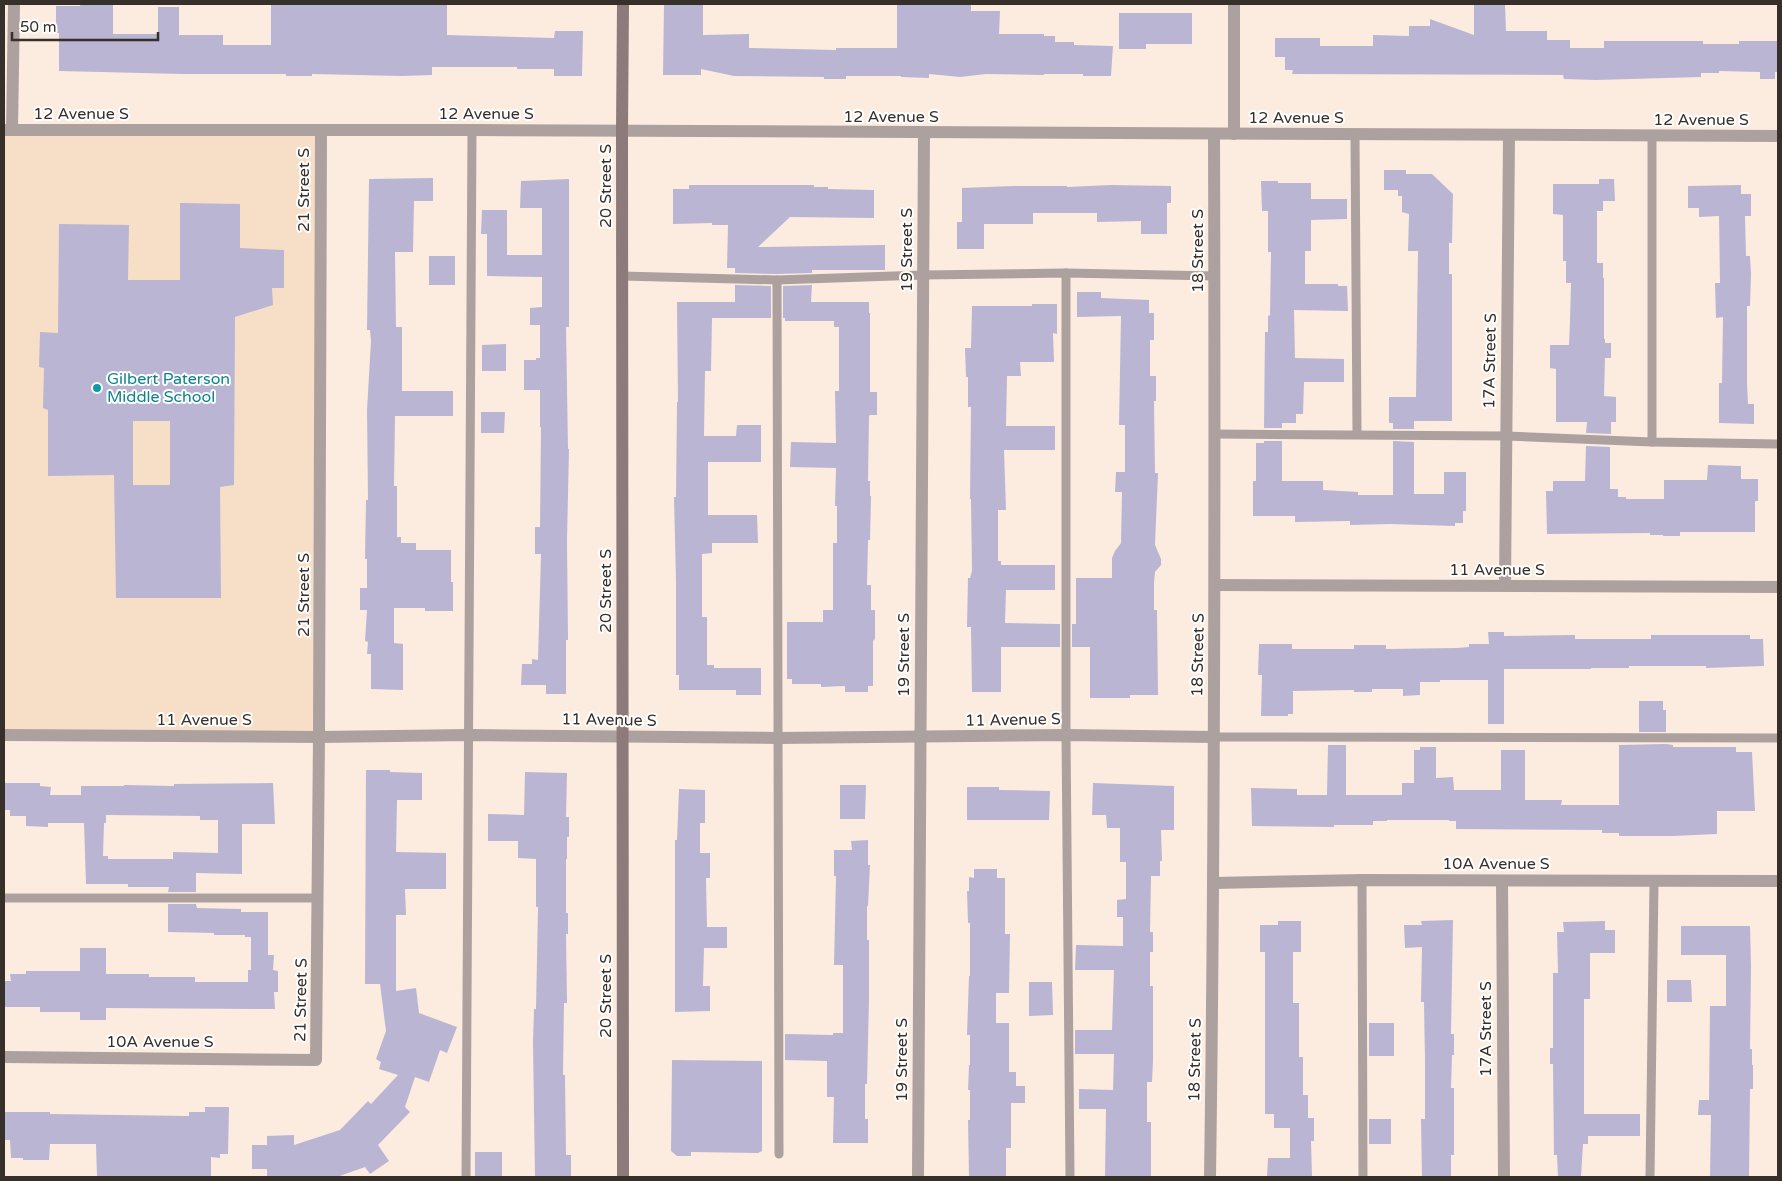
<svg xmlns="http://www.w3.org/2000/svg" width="1782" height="1181" font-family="'Varela Round',sans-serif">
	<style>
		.built { fill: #f7dec7 }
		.building { fill: #bab5d3; fill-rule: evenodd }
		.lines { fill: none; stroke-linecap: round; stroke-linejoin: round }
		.lane { stroke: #ada1a0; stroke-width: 9 }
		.street { stroke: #ada1a0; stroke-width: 12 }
		.secondary { stroke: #8c7b7a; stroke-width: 12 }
		.culture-dot { fill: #0f9aa8; stroke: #fff; stroke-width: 2 }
		.labels { text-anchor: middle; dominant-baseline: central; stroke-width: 4; stroke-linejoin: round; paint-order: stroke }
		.street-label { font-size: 16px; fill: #372f29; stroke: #fff }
		.culture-label { font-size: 16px; fill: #0d838f; stroke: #fff; text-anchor: start }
	</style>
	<rect width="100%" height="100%" fill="#fcecdf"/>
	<!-- built -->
	<polygon class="built" points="4,130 321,131 319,737 4,735"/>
	<!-- building -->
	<g class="building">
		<polygon points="81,4 113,4 113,34 158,34 158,7 179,7 179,35 223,35 223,45 271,45 271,4 447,4 447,35 554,38 555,31 583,31 582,76 554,76 554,69 517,69 517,67 432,67 432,75 402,76 312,74 312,76 286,76 286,74 183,74 59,71 59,33 56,33 56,6 80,6"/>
		<polygon points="664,4 703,4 703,35 749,34 749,48 836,50 836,48 897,48 897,4 971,4 971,11 1000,11 999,34 1044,34 1044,36 1055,36 1055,42 1074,42 1074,45 1113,46 1111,76 1083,76 1083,74 1044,74 1044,75 986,74 960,77 929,74 929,78 901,77 901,76 846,76 846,79 824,79 824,77 734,76 701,69 701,75 663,75"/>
		<polygon points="1474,4 1505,4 1506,31 1547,31 1547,40 1570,40 1570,48 1604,48 1604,41 1703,41 1703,44 1739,44 1739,41 1778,41 1778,72 1775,72 1775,79 1760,79 1760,72 1719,71 1719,73 1701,73 1701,77 1596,80 1564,79 1563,75 1292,74 1293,70 1285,70 1285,57 1275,57 1275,38 1320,38 1320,46 1373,46 1373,35 1409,36 1409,26 1430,26 1430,19 1474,35"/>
		<polygon points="1119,13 1192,13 1192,44 1146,44 1146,49 1119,49"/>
		<polygon points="1384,170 1406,170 1406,174 1432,174 1453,194 1452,243 1449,243 1449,274 1452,274 1452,421 1414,421 1414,429 1393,429 1393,423 1389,423 1389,397 1416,397 1418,251 1408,251 1409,214 1402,212 1402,196 1398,196 1398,190 1384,190"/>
		<polygon points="433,178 433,201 414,201 413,252 395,252 396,327 402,327 402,391 453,391 453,416 395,416 394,486 397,486 397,537 401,537 401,543 416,543 416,550 451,550 451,582 453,582 453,611 425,611 425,608 394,608 394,643 403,644 403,690 371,689 371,654 367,654 368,642 365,641 367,610 360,610 360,588 367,588 367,559 365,559 366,500 368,500 367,410 371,341 370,330 367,330 369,179"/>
		<polygon points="569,179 569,327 566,327 568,449 569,449 567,540 568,640 566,640 566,694 546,694 546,685 521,685 522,664 532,664 532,659 538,660 541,554 535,554 535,527 540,527 541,427 540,427 540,390 524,390 524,360 536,360 536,358 540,358 540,325 530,325 530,308 542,307 542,277 487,276 487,234 481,234 482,210 507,210 507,255 542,255 542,208 520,208 521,181"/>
		<polygon points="1599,179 1614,179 1615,201 1603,201 1603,211 1597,211 1597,263 1603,263 1603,278 1604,278 1604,339 1605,339 1605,343 1611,343 1611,358 1605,358 1604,396 1616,397 1616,422 1611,422 1611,434 1586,433 1587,422 1556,422 1556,369 1550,368 1550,345 1569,345 1570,321 1571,283 1566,283 1566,261 1563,261 1563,215 1553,214 1553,184 1599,184"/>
		<polygon points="1261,181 1278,181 1278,183 1311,183 1311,199 1347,199 1347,219 1311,220 1311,251 1305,251 1305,284 1338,284 1338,286 1347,286 1348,311 1294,310 1295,358 1344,359 1344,382 1304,382 1303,414 1296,414 1296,423 1282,423 1282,428 1264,428 1265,332 1268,332 1268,316 1270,315 1271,252 1268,252 1268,211 1262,211"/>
		<polygon points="689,185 814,185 814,187 828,187 828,189 874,190 874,218 790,217 758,247 885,245 885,270 812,270 812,273 777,274 735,273 735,268 727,268 728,225 712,225 712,223 673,224 673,189 689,189"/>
		<polygon points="1111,185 1171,186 1171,203 1167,203 1167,234 1141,234 1141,221 1097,222 1097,213 1033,213 1033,224 984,224 984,249 957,249 957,222 962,222 962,188 1013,186 1067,186 1067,187"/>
		<polygon points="1741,185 1741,194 1751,194 1751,216 1745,216 1746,256 1750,256 1751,274 1750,306 1747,306 1747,383 1748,404 1754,404 1754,424 1719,423 1719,383 1722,383 1723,317 1716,318 1715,283 1720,283 1719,216 1699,217 1699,208 1688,208 1688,186"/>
		<path d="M180,203L240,204V248L284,250V288H272L273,305L235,317L234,485L220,487L221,598H116L114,475L48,476V410L43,408L44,368L39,367L40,332L58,333L59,224L129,225L128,280H180ZM133,421H170V485H133Z"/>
		<rect x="429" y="256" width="26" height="29"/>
		<polygon points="735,285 771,286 771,318 712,318 711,371 705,371 704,436 736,436 737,425 761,425 761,462 708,462 708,515 757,515 758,543 712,543 712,553 702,554 702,617 707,617 707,665 714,665 714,668 761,668 761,695 736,695 736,690 679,690 679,675 676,675 676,581 674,497 676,497 677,402 678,402 677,302 735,302"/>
		<polygon points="812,285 811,302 869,302 869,313 870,313 870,392 877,392 877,415 870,415 869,416 868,481 870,481 870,496 871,496 870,540 868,540 867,585 871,585 871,610 875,610 875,639 873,641 873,686 868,686 868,692 845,692 845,686 821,687 821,684 792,684 792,679 787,679 787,622 823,622 823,610 833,610 833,543 837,543 837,506 835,506 836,468 790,467 791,442 836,443 835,391 839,391 839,327 834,327 834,321 785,321 785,318 783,318 783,286"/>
		<polygon points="1077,292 1101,292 1101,298 1149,300 1149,313 1154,313 1154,340 1150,340 1150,376 1156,376 1156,401 1154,401 1155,473 1158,473 1155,545 1161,559 1161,565 1155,572 1154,583 1154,610 1157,610 1158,695 1130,695 1130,698 1090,698 1090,647 1072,647 1072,624 1076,624 1076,578 1112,578 1112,558 1115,551 1121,543 1122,492 1115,492 1116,472 1125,472 1125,425 1119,425 1121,316 1077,317"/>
		<polygon points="1032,304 1057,304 1057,334 1053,333 1054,362 1020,362 1021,376 1007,376 1006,426 1055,426 1055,450 1004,450 1006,510 998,510 998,561 1001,561 1001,565 1055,565 1055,590 1006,590 1005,623 1060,624 1060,647 1001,647 1001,692 972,692 971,627 967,627 968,578 970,578 972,571 971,499 970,499 971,407 968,407 968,377 966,377 965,348 971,348 972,306 1032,306"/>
		<polygon points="506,344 506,371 482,371 482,345"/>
		<polygon points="481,412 505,412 504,433 481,433"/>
		<polygon points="1264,441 1282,441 1282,481 1323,481 1323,490 1358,492 1358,495 1393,495 1393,441 1414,442 1414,494 1444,494 1444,472 1466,472 1466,511 1463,511 1463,523 1455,523 1455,526 1390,524 1350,525 1350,521 1295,522 1295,516 1253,516 1253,481 1256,481 1256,443 1264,443"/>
		<polygon points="1586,446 1610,447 1610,489 1618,489 1618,497 1626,497 1626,499 1664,499 1664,480 1707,480 1708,465 1741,466 1741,479 1758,479 1758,501 1755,501 1755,532 1680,532 1680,536 1663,536 1663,535 1650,535 1650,533 1547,534 1546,491 1553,491 1553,481 1585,481"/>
		<polygon points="1488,632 1504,632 1504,636 1575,635 1575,639 1651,639 1651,635 1750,635 1750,639 1763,639 1764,666 1706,668 1706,666 1629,666 1629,668 1591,668 1591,669 1504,669 1504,724 1488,724 1488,680 1440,680 1440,682 1420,682 1420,695 1403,696 1403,689 1372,689 1372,692 1354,692 1354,690 1293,691 1293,714 1288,714 1288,716 1261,716 1262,675 1258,675 1259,644 1292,644 1292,649 1354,649 1354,645 1386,645 1386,649 1457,648 1469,647 1469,644 1489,644"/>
		<polygon points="1639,701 1663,701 1663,710 1666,710 1666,732 1639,732"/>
		<polygon points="1666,744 1673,745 1673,747 1736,747 1736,752 1752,752 1755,811 1717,811 1717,834 1673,836 1619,836 1619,833 1602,833 1602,830 1456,829 1456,821 1449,821 1449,820 1387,820 1387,821 1373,821 1373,825 1334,825 1334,827 1252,826 1251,788 1297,789 1297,795 1327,795 1328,745 1346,745 1346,795 1402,795 1402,783 1414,783 1414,750 1420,750 1420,747 1436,747 1436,778 1453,777 1454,790 1501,790 1501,750 1525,750 1525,800 1562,800 1561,805 1619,805 1619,745"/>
		<polygon points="366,770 390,770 390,772 422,773 422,800 397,800 396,852 446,853 446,889 405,889 406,915 396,915 396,991 416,988 419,1013 457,1027 447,1053 440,1050 429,1082 415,1077 405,1107 410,1112 378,1145 389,1161 370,1174 365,1167 337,1177 267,1177 267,1169 252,1169 252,1145 267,1145 267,1136 294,1135 294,1145 340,1130 368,1101 371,1104 398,1075 379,1069 381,1062 376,1059 386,1031 380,984 365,984"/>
		<polygon points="525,772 567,773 566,817 569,817 569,837 567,837 567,859 566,859 566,913 568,913 568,934 566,934 567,1003 564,1003 563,1075 565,1075 566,1155 571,1155 571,1177 535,1177 533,1043 534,1009 536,1009 538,907 536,907 536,859 518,858 518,841 488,841 488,814 524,815"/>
		<path d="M4,783H40V786L51,787L50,795H81V786H124V785L174,786V784L273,783L275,824H242V874L196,873V892H168L169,887H128V884H86L84,823H48V827L26,826V816H10V810H4ZM106,815L200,816V820H218V853L173,852V859H108V856H103L104,823H106Z"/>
		<polygon points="1093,783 1174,786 1174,830 1161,830 1162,861 1160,861 1160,876 1151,876 1150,932 1153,932 1153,952 1150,952 1150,986 1153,986 1153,1061 1152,1082 1147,1082 1147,1122 1151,1122 1151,1177 1105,1177 1106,1109 1079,1109 1079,1089 1113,1090 1114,1054 1075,1054 1075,1030 1112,1030 1114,970 1075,970 1076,945 1123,946 1123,917 1117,917 1117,900 1126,899 1126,862 1120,862 1120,828 1107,828 1106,815 1092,815"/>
		<polygon points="840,785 866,785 865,819 840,819"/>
		<polygon points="967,787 999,787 999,790 1050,791 1049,820 967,820"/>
		<polygon points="679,789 705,790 705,823 700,823 700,853 710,853 710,878 706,878 707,927 727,927 727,948 704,948 703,986 710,986 710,1011 675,1012 675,840 677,840"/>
		<polygon points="868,840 868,865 870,865 868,906 867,906 867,940 869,940 869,999 867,1084 865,1084 865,1119 868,1119 868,1143 833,1143 834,1097 827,1097 827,1061 785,1060 785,1034 833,1035 833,1033 843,1033 843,965 834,965 836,876 834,876 834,850 852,850 851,841"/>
		<polygon points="974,869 997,869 997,878 1005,878 1005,934 1010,934 1009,993 996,993 996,1023 1009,1023 1009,1072 1016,1072 1016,1086 1025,1086 1025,1103 1011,1103 1011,1148 1006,1148 1006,1177 969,1177 968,1120 970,1120 970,1090 968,1090 969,1065 970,1065 970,1035 967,1035 969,976 970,976 970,923 968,923 967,891 969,891 969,877 974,878"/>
		<polygon points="168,904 196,904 197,908 241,909 241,912 268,912 268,955 274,955 273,970 278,971 278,992 274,992 275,1009 106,1008 106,1020 80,1020 80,1012 40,1012 40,1007 4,1007 4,981 11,981 10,974 26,974 26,971 80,971 80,948 106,948 106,974 149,974 149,977 195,977 195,982 248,982 248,970 251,970 251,937 245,937 245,935 214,935 214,933 168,932"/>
		<polygon points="1453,920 1451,1034 1454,1034 1454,1055 1452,1055 1451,1088 1454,1088 1454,1155 1451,1155 1451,1177 1422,1177 1421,1119 1425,1119 1425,1061 1424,1002 1421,1002 1422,947 1405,948 1404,925 1422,925 1421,921"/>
		<polygon points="1278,921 1301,921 1301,952 1293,952 1293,1003 1299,1003 1299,1057 1303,1057 1303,1095 1308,1095 1308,1118 1314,1118 1314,1141 1311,1141 1312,1177 1267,1177 1268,1158 1290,1158 1290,1128 1274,1128 1274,1114 1265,1114 1265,952 1260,952 1260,925 1278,925"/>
		<polygon points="1605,921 1605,930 1615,930 1615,953 1590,953 1590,999 1584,999 1584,1114 1640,1114 1640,1136 1588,1136 1588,1144 1583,1144 1581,1177 1558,1177 1557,1155 1554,1155 1553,1064 1550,1064 1550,1048 1553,1048 1553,973 1558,973 1557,932 1564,932 1563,922"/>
		<polygon points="1681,926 1750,926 1751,968 1750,1049 1752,1049 1752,1065 1753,1065 1753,1089 1750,1089 1749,1177 1710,1177 1711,1115 1698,1115 1699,1100 1709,1100 1710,1006 1726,1006 1726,955 1681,955"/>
		<polygon points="1667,980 1691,980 1692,1002 1667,1002"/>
		<polygon points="1029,982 1052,982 1053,1015 1029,1016"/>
		<rect x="1369" y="1023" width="25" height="33"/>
		<polygon points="672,1060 762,1061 762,1151 758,1153 691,1152 691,1156 677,1156 671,1151"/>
		<polygon points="205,1107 229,1107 228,1154 220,1154 220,1158 211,1157 211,1177 97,1177 96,1144 50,1144 49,1160 23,1160 23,1158 11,1158 10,1140 4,1140 4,1112 50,1112 50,1114 189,1116 189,1112 205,1112"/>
		<rect x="1369" y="1119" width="22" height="25"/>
		<rect x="475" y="1152" width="27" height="25"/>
	</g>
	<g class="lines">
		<!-- lane -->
		<g class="lane">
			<polyline points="1355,135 1357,434"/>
			<polyline points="1652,136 1652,442"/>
			<polyline points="1066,273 1066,735 1070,1177"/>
			<polyline points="622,276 777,280 923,275 1066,273 1215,276"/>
			<polyline points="777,280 779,1154"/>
			<polyline points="1214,434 1506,436 1652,442 1778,444"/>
			<polyline points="1214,737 1778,738"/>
			<polyline points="1362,880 1363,1177"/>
			<polyline points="4,898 318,898"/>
			<polyline points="466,1177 472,130"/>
			<polyline points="1650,1177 1654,882"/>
		</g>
		<!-- street -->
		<g class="street">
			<polyline points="4,130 472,130 1778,136"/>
			<polyline points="12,130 14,4"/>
			<polyline points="1234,134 1234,4"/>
			<polyline points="1215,585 1778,587"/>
			<polyline points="1505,586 1509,136"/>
			<polyline points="4,735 319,737 469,735 778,738 1066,735 1214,737"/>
			<polyline points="1502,881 1504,1177"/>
			<polyline points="1214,883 1362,880 1778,881"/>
			<polyline points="4,1057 316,1060 319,737 321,131"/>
			<polyline points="918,1177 924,133"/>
			<path d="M1210,1177C1215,829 1215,482 1214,134"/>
		</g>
		<!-- secondary -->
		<polyline class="secondary" points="623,1177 622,131 623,4"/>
	</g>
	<!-- markers -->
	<circle class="culture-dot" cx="97" cy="388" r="5"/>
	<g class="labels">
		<!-- street labels -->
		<g class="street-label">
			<text x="81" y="114">12 Avenue S</text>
			<text x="486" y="114">12 Avenue S</text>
			<text x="891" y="117">12 Avenue S</text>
			<text x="1296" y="118">12 Avenue S</text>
			<text x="1701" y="120">12 Avenue S</text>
			<text transform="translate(606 186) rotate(-90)">20 Street S</text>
			<text transform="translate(304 190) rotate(-90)">21 Street S</text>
			<text transform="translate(907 250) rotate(-90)">19 Street S</text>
			<text transform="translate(1198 251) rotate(-90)">18 Street S</text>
			<text transform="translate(1490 361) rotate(-89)">17A Street S</text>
			<text x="1497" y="570">11 Avenue S</text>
			<text transform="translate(606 591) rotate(-90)">20 Street S</text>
			<text transform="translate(304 595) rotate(-90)">21 Street S</text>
			<text transform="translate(904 655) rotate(-90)">19 Street S</text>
			<text transform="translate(1198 655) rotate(-89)">18 Street S</text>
			<text x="204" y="720">11 Avenue S</text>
			<text transform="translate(609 720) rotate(1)">11 Avenue S</text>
			<text transform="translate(1013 720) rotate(-1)">11 Avenue S</text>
			<text x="1496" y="864">10A Avenue S</text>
			<text transform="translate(606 996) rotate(-90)">20 Street S</text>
			<text transform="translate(301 1000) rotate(-89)">21 Street S</text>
			<text transform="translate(1486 1029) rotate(-90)">17A Street S</text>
			<text x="160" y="1042">10A Avenue S</text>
			<text transform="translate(902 1060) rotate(-90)">19 Street S</text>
			<text transform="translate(1195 1060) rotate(-89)">18 Street S</text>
		</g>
		<!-- culture labels -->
		<g class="culture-label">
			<text x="107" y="379">Gilbert Paterson<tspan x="107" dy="18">Middle School</tspan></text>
		</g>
	</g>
	<!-- border -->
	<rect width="1782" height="1181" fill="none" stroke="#372f29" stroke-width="10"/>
	<!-- scale -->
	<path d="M12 32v8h146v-8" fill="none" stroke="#372f29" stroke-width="2.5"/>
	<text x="20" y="32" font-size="15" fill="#372f29" stroke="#ffffff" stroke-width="4" paint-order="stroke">50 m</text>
</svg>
